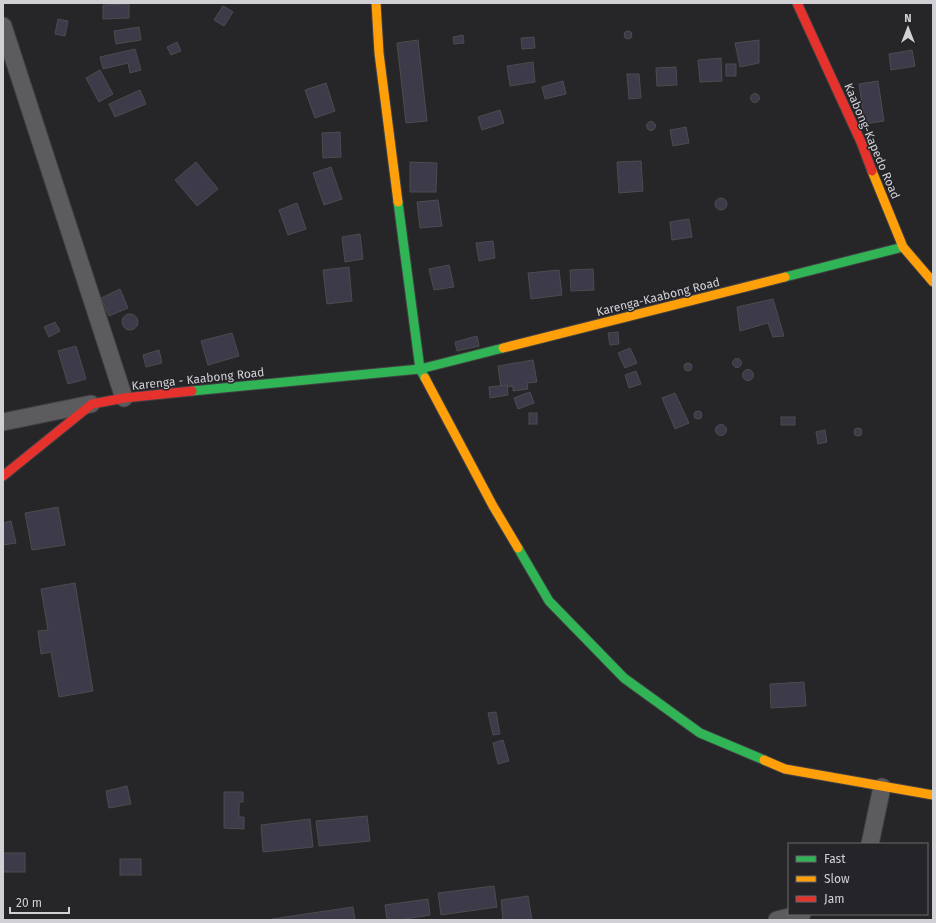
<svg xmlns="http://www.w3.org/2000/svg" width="936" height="923" font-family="'Fira Sans',sans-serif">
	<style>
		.building { fill: #3d3a49; stroke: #4c4c4e }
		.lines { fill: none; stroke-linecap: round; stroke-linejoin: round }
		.street-casing { stroke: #414143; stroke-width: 19 }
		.fast-casing { stroke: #414143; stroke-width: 11 }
		.slow-casing { stroke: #414143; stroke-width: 11 }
		.jam-casing { stroke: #414143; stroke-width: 11 }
		.street { stroke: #5c5b5d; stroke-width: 17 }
		.fast { stroke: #30b455; stroke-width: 9 }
		.slow { stroke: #ff9f0a; stroke-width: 9 }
		.jam { stroke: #e5322d; stroke-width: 9 }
		.labels { text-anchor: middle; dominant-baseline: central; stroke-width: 3; stroke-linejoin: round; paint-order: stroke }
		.street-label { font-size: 12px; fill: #d1d1d5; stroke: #252429 }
	</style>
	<rect width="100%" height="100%" fill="#262528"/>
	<!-- building -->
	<g class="building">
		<polygon points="129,4 129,18 103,19 103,5"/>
		<polygon points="223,6 233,12 224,26 214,20"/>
		<polygon points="58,19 68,21 65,36 55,34"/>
		<polygon points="139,27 141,40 116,44 114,31"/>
		<circle cx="628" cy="35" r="4"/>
		<polygon points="463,35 464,43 454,44 453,37"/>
		<polygon points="534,37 535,48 522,49 521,38"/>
		<polygon points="418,40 427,121 406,123 397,43"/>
		<polygon points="759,40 759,63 740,67 735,43"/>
		<polygon points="177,42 181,51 171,55 167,47"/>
		<polygon points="135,49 141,70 130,73 128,63 103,69 100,57"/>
		<polygon points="912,50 915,66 891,70 889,54"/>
		<polygon points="721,58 722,81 700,82 698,60"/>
		<polygon points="533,62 535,82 510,86 507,66"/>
		<rect x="726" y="64" width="10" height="12"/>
		<polygon points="676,67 677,85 657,86 656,68"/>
		<polygon points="100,70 113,94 99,102 86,78"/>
		<polygon points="627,74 639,74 641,98 629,99"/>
		<polygon points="563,81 566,94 545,99 542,87"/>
		<polygon points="878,81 884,121 865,124 859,84"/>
		<polygon points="326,83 335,111 315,118 305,90"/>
		<polygon points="140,90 146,104 115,117 109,104"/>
		<circle cx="755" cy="98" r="4.5"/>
		<polygon points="500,110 504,123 482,130 478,117"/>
		<circle cx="651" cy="126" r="4.5"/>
		<polygon points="686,127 689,143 673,146 670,130"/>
		<polygon points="340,132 341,157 323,158 322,133"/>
		<polygon points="641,161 643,191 619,193 617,162"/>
		<polygon points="196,162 218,189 197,206 175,180"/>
		<polygon points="410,162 437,163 436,192 410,192"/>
		<polygon points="331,167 342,199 324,205 313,173"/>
		<circle cx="721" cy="204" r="6"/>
		<polygon points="438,200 442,226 420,228 417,202"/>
		<polygon points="297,203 306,229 288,235 279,210"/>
		<polygon points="689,219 692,237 672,240 670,222"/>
		<polygon points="360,234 363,259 345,262 342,237"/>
		<polygon points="493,241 495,258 479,261 476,243"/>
		<polygon points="449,265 454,287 434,290 429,269"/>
		<polygon points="349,267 352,301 327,304 323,270"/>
		<polygon points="593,269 594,290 571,291 570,270"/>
		<polygon points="559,270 562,295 531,299 528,273"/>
		<polygon points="120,289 128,308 109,316 101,298"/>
		<polygon points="773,299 784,336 773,337 768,323 740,331 737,307"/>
		<circle cx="130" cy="322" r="8"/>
		<polygon points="55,322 60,331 49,337 44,327"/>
		<polygon points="618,332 619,344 610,345 608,333"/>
		<polygon points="232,333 239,356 208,365 201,341"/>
		<polygon points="477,336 479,346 457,351 455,342"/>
		<polygon points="76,346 86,379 68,384 58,351"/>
		<polygon points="630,348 637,363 625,368 618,353"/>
		<polygon points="159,350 162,363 146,367 143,355"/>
		<circle cx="737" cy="363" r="4.5"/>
		<polygon points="533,360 537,382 527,383 528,389 513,391 513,386 501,388 498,366"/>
		<circle cx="688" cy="367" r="4"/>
		<circle cx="748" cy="375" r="5.5"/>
		<polygon points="636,371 641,384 629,388 625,375"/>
		<polygon points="507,385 508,395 490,398 489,387"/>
		<polygon points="530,392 534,403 518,409 514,398"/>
		<polygon points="675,393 689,423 675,429 662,398"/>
		<circle cx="698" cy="415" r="4"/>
		<rect x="529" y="413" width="8" height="11"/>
		<rect x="781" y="417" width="14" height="8"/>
		<circle cx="721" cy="430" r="5.5"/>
		<circle cx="858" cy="432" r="4"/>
		<polygon points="825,430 827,442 818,444 816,432"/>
		<polygon points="58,507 65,545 32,550 25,513"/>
		<polygon points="11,521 16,543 3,545 3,523"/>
		<polygon points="75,583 93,691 59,697 51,652 41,654 38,631 48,630 41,589"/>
		<polygon points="804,682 806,706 771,708 770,684"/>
		<polygon points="496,712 500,734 493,735 488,713"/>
		<polygon points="503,740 509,761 498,764 493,743"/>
		<polygon points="127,786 131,804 109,808 106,791"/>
		<polygon points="224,792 243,792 243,802 239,802 239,817 244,817 244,829 224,828"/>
		<polygon points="367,816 370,841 319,846 316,821"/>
		<polygon points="310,819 313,847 263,852 261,825"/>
		<rect x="3" y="853" width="22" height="19"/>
		<rect x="120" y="859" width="21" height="16"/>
		<polygon points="494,886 497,907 441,915 438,893"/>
		<polygon points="528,896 532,920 503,920 501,900"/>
		<polygon points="428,899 430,915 399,920 387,920 385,905"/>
		<polygon points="353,907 355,920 272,920 272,919"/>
	</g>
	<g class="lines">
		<!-- street casing -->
		<g class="street-casing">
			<g id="street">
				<polyline points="3,26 124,398"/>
				<polyline points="3,422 91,404"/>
				<polyline points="870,844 882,787"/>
				<polyline points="777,920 802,914"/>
			</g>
		</g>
		<!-- fast casing -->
		<g class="fast-casing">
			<g id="fast">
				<polyline points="398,202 420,369 425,378"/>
				<polyline points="785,277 903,247"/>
				<polyline points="192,391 420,369 503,348"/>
				<polyline points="518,548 549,601 624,678 700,733 764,760"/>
			</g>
		</g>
		<!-- slow casing -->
		<g class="slow-casing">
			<g id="slow">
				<polyline points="376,3 379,53 398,202"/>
				<polyline points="872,171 903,247 933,282"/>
				<polyline points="503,348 785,277"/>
				<polyline points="425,378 493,506 518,548"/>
				<polyline points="764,760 785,769 933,795"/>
			</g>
		</g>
		<!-- jam casing -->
		<g class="jam-casing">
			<g id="jam">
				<polyline points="797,3 861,142 872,171"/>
				<polyline points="3,476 92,404 124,398 192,391"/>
			</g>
		</g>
		<!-- street -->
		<use href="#street" class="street"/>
		<!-- fast -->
		<use href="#fast" class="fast"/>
		<!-- slow -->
		<use href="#slow" class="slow"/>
		<!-- jam -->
		<use href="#jam" class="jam"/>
	</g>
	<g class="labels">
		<!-- street labels -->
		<g class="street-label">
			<text transform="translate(872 141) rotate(67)">Kaabong-Kapedo Road</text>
			<text transform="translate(658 297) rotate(-14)">Karenga-Kaabong Road</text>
			<text transform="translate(198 379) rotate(-6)">Karenga - Kaabong Road</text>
		</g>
	</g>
	<!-- border -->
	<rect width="936" height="923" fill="none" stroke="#d1d1d5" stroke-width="8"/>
	<!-- legend -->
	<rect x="788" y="843" width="140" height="72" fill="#252429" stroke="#6a696e"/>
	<rect x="796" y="856" width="20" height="6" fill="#30b455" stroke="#6a696e"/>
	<text x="824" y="863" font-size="12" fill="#d1d1d5">Fast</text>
	<rect x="796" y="876" width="20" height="6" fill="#ff9f0a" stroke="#6a696e"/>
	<text x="824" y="883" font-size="12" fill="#d1d1d5">Slow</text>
	<rect x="796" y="896" width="20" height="6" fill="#e5322d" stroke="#6a696e"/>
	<text x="824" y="903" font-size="12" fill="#d1d1d5">Jam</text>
	<!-- north arrow -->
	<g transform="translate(908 28)" stroke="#252429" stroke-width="3" paint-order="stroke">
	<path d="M0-3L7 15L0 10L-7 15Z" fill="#d1d1d5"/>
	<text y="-6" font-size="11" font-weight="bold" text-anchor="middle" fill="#d1d1d5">N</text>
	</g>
	<!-- scale -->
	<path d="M10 907v6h59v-6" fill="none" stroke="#d1d1d5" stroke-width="2"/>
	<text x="16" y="907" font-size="12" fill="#d1d1d5" stroke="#252429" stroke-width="3" paint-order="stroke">20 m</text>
</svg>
